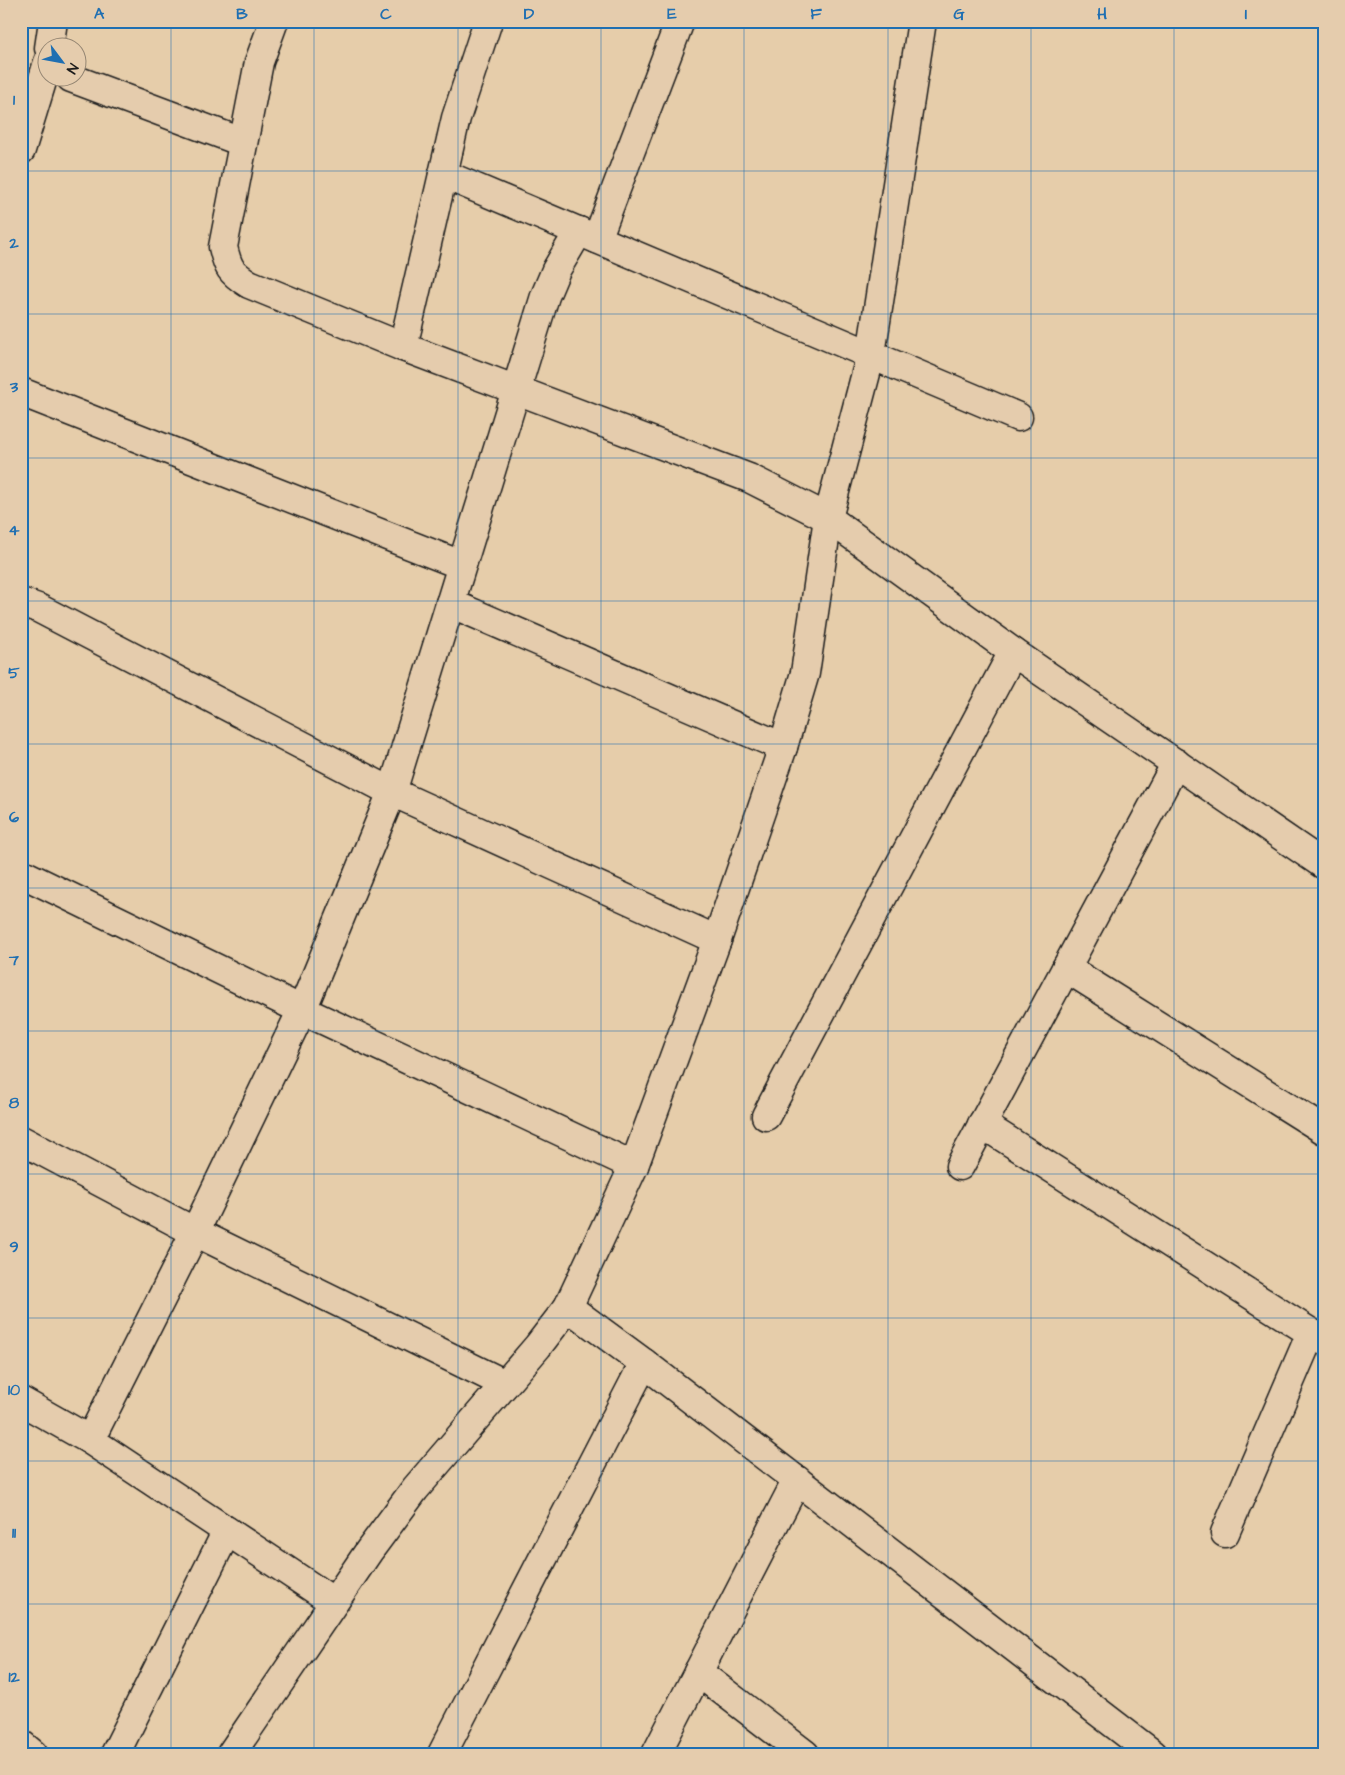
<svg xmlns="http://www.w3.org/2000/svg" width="1345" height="1775" font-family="'Architects Daughter',sans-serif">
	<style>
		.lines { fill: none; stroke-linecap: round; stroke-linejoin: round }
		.street-casing { stroke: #1c1c1c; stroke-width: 31 }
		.street { stroke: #e5ccad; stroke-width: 28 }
		.grid { fill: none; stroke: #1f6fb2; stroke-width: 1; stroke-opacity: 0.55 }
		.neatline { fill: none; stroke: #1f6fb2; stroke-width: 2 }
		.grid-label { font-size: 16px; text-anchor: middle; font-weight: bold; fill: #1f6fb2 }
	</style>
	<rect width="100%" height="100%" fill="#e6cdaa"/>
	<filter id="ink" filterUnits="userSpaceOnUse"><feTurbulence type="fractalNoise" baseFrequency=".02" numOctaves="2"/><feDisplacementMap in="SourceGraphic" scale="10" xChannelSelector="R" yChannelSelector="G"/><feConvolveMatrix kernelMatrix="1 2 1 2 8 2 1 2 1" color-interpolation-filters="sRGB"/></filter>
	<g filter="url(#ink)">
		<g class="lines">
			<!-- street casing -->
			<g class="street-casing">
				<g id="street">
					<path d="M274,21L259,62L223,247C228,268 230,272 249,284L403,347L749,478L828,518L1013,652L1324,865"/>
					<polyline points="49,48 53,21"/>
					<polyline points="71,78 242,142"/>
					<polyline points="21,150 48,62"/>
					<polyline points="443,174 1018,417"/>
					<polyline points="597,239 680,21"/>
					<polyline points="403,347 456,118 488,21"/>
					<polyline points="21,392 461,565"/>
					<polyline points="21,602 38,608 392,792 717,940"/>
					<polyline points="450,603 783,747"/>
					<polyline points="21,873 302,1010 634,1166"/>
					<polyline points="1066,968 1324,1130"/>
					<polyline points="766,1116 1013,652"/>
					<polyline points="982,1124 1324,1341"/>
					<polyline points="21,1140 195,1232 505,1384"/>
					<polyline points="960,1166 1176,763"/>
					<polyline points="568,1307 644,1363 1153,1754"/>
					<polyline points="21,1401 90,1440 334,1602"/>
					<polyline points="90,1440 195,1232 302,1010 392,792 545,296 556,270 579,231"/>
					<polyline points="1225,1533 1311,1333"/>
					<polyline points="698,1672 805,1754"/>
					<polyline points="21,1744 33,1754"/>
					<polyline points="115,1754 227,1531"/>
					<polyline points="231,1754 369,1551 415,1489 538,1346 568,1307 634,1166 717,940 783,747 805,673 828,518 871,354 922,21"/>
					<polyline points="442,1754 644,1363"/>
					<polyline points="656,1754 797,1480"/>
				</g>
			</g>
			<!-- street -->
			<use href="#street" class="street"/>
		</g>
	</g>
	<!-- grid -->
	<path class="grid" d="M171,21V1754M314,21V1754M458,21V1754M601,21V1754M744,21V1754M888,21V1754M1031,21V1754M1174,21V1754M21,171H1324M21,314H1324M21,458H1324M21,601H1324M21,744H1324M21,888H1324M21,1031H1324M21,1174H1324M21,1318H1324M21,1461H1324M21,1604H1324"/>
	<!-- margin -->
	<rect width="1345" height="1775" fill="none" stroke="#e5ccad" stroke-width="55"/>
	<!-- north arrow -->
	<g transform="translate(62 62) rotate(122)"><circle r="24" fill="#e5ccad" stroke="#958673"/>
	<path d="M0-4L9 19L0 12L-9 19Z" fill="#1f6fb2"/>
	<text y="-8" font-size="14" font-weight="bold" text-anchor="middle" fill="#1c1c1c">N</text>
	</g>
	<rect x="28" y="28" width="1290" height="1720" class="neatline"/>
	<g class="grid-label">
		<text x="99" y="19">A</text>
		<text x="242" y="19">B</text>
		<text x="386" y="19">C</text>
		<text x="529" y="19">D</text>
		<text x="672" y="19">E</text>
		<text x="816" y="19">F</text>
		<text x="959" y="19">G</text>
		<text x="1102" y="19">H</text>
		<text x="1246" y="19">I</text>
		<text x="14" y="105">1</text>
		<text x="14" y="248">2</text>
		<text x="14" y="392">3</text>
		<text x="14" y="535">4</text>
		<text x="14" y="678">5</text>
		<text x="14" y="822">6</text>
		<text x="14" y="965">7</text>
		<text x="14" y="1108">8</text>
		<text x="14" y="1252">9</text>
		<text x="14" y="1395">10</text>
		<text x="14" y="1538">11</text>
		<text x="14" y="1682">12</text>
	</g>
</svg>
